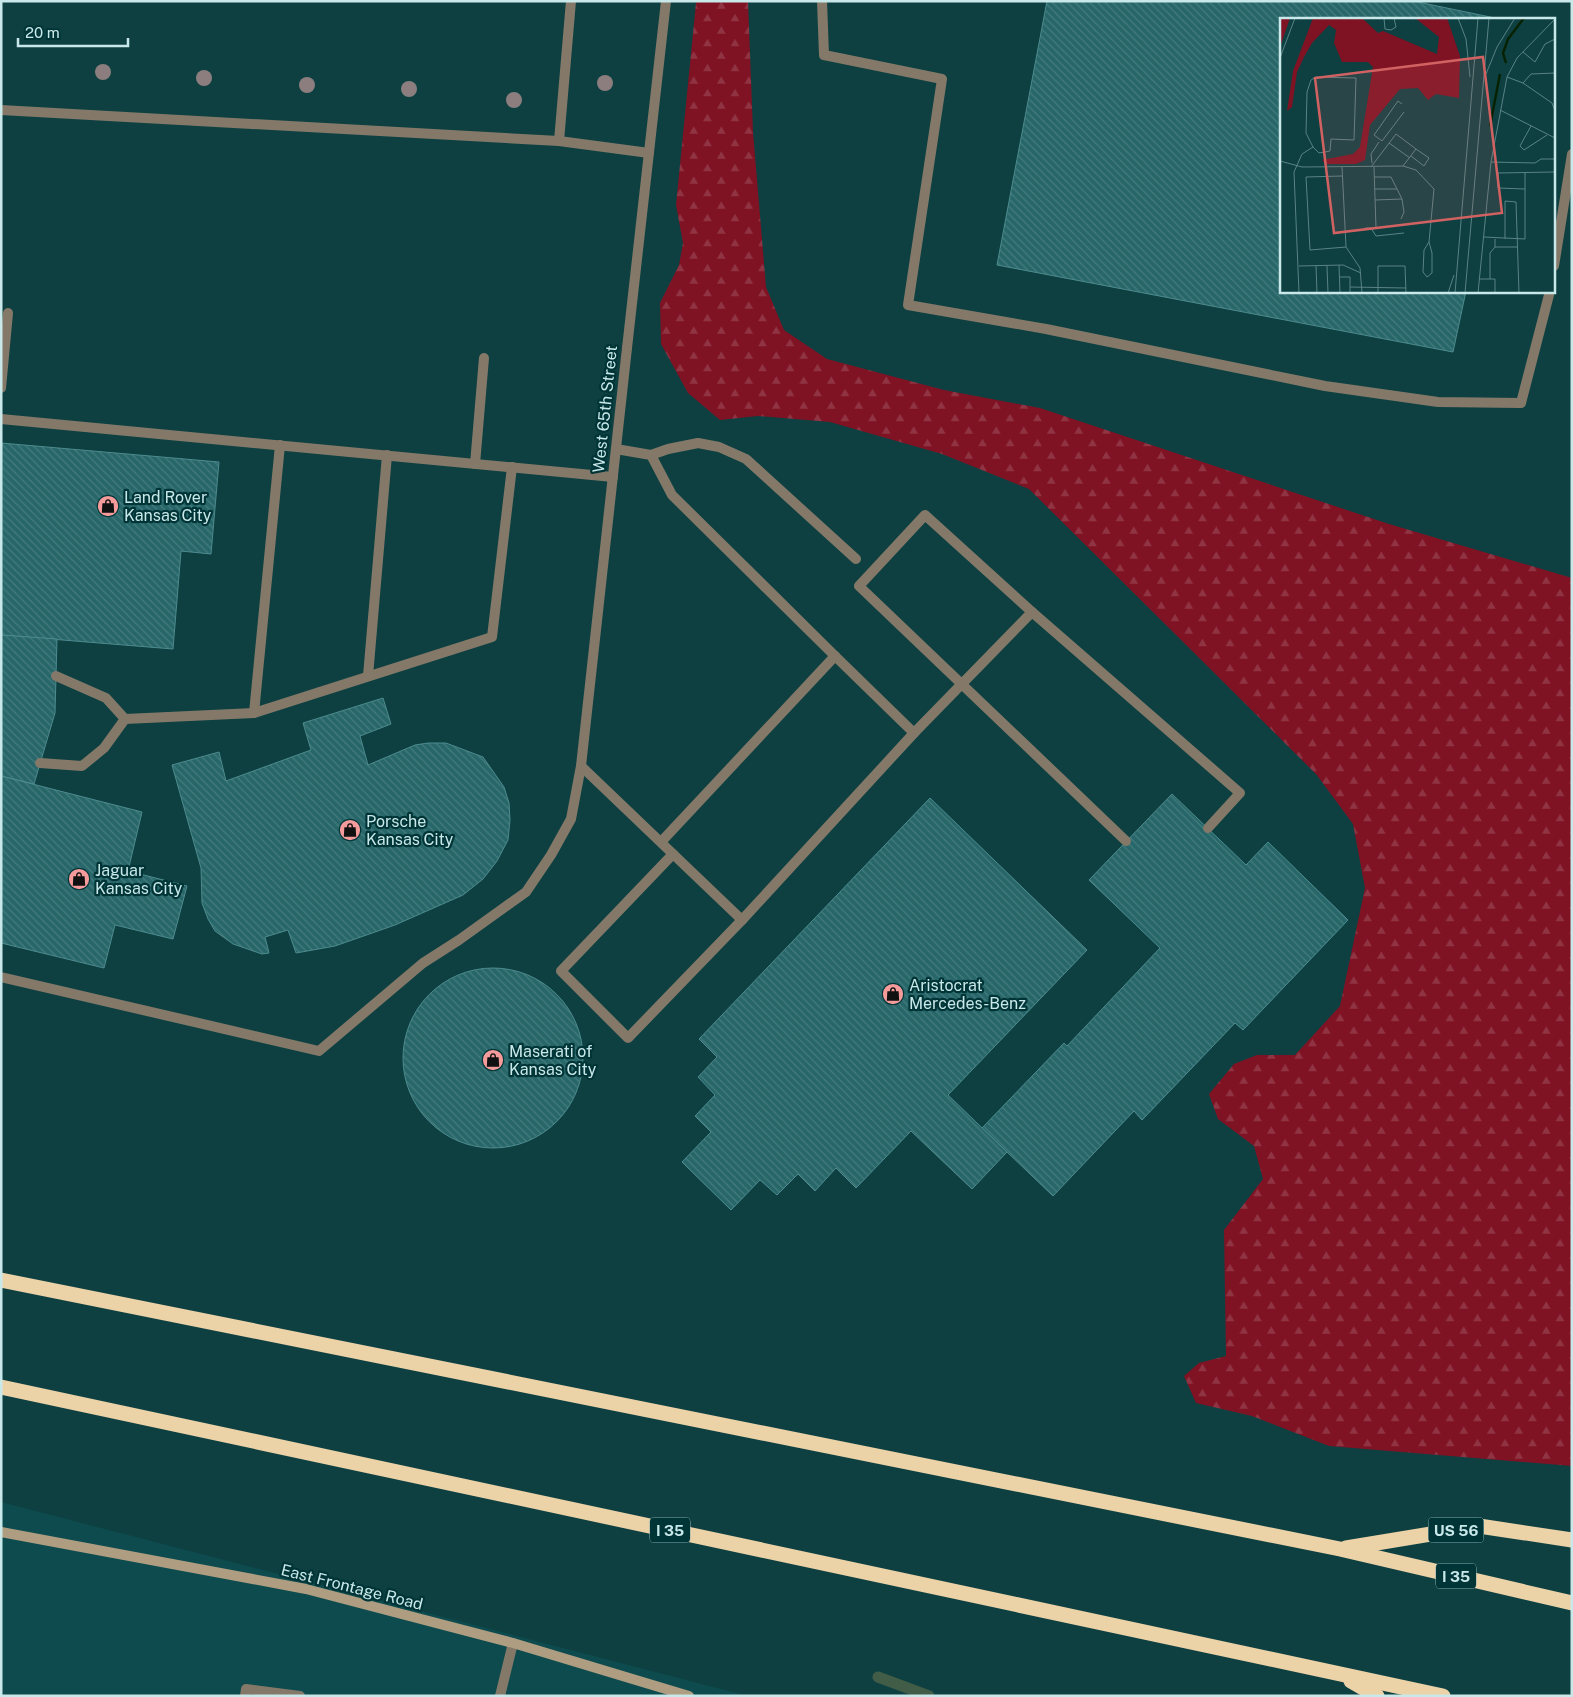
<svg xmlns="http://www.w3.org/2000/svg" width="1573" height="1697" font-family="'Public Sans',sans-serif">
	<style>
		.built { fill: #0d4b4e }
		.forest { fill: url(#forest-firs) }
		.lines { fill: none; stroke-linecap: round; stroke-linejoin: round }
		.stream { stroke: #415d47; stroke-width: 11 }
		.building { fill: url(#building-back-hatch); stroke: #4d8b8e }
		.lane { stroke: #847968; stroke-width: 10 }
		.street { stroke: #847968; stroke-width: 10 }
		.secondary { stroke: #ae9d81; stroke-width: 10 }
		.highway { stroke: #ecd2a7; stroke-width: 15 }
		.tree { fill: #8c7e7e }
		.labels { text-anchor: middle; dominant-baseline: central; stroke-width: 4.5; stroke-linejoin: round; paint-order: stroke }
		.shield { fill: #003538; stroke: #8db2b4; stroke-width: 1 }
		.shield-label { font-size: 15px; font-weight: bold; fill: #c9e8e9 }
		.street-label { font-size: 16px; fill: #c9e8e9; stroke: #003538 }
		.poi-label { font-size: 16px; fill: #c9e8e9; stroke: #003538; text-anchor: start }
		.inset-river { fill: none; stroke: #072202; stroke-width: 2.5 }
		.inset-road { fill: none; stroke: #598385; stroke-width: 1 }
		.view { fill: #d26262; fill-opacity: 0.15; stroke: #d26262; stroke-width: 2.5 }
		.inset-edge { fill: none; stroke: #c9e8e9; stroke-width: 2.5 }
	</style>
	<defs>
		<pattern id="forest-firs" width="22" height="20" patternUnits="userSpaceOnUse" patternTransform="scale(1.25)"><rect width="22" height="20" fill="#7f1223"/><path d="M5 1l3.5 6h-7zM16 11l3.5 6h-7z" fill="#903443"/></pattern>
		<pattern id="building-back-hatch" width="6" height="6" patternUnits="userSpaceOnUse" patternTransform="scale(1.25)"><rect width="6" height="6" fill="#276669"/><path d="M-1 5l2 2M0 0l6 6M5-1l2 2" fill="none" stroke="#457c7e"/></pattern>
	</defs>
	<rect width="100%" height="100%" fill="#0e4042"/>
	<!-- built -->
	<polygon class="built" points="1,1502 748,1696 1,1696"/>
	<!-- forest -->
	<polygon class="forest" points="698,1 748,1 753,132 766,287 784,330 827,359 944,390 1040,408 1389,524 1572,578 1572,1466 1329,1446 1252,1416 1196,1403 1184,1376 1199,1363 1226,1356 1224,1230 1263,1179 1254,1146 1218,1119 1209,1094 1234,1064 1257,1055 1295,1055 1340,1006 1365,888 1353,824 1316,774 1029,489 942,454 830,422 758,416 720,420 688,393 661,344 660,303 679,265 683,243 676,205 696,3"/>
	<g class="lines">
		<!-- stream -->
		<polyline class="stream" points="878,1677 929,1696"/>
	</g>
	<!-- building -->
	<g class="building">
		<polygon points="1047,1 1413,1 1500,19 1282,19 1282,291 1466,291 1453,352 997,265"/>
		<polygon points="1,443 219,462 211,554 181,551 173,649 1,635"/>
		<polygon points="1,635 57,639 55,713 34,784 1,776"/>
		<polygon points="383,698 391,724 360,736 368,765 415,745 428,743 446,743 483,757 504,787 509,803 510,820 508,840 497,861 483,879 463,895 395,925 335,946 296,953 288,930 265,937 269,953 262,954 233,944 215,931 208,919 202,903 201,868 172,765 219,752 226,781 311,750 303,723"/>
		<polygon points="1,776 142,812 128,871 187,886 173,939 115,925 104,968 1,943"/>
		<polygon points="1172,794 1246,865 1268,842 1348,920 1243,1030 1235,1023 1142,1120 1134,1111 1053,1196 982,1128 1064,1043 1067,1046 1160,948 1089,880"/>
		<polygon points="930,798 1087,950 948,1095 1007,1152 972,1189 911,1131 856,1188 836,1168 815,1191 798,1174 777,1195 760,1180 731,1210 682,1162 711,1132 695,1116 715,1095 698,1077 717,1057 699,1039"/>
		<circle cx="493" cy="1058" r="90"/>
	</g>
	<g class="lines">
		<!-- lane -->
		<g class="lane">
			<polyline points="822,1 824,55 942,79 908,305 1046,329 1325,386 1438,402 1521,403 1550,291"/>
			<polyline points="1,110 559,141 649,153"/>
			<polyline points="559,141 571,1"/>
			<polyline points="1554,266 1572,154"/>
			<polyline points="1,388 8,313"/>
			<polyline points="1,419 613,477"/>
			<polyline points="280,445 254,713 492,637 512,467"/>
			<polyline points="651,455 668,449 698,443 719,447 746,459 856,559"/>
			<polyline points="475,464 484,358"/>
			<polyline points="56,676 106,698 125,719 254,713"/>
			<polyline points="368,676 387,455"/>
			<polyline points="914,733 1032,612"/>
			<polyline points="40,763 82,766 104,748 125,719"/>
			<polyline points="581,766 742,920 914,733 835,656 672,495 651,455 616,449"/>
			<polyline points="1126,841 859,586 925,515 1032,612 1240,793 1208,828"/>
			<polyline points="661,842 835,656"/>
			<polyline points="673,854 561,971 628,1038 742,920"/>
			<polyline points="1,977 319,1051 423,963 459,940 526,892 551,855 571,819 581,766 627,348"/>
			<polyline points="245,1696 246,1689 300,1696"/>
			<polyline points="500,1696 513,1643"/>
		</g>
		<!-- street -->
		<polyline class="street" points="627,348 666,1"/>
		<!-- secondary -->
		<polyline class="secondary" points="1,1532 306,1589 513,1643 689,1696"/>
		<!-- highway -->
		<g class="highway">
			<polyline points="1,1280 1340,1549 1572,1603"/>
			<polyline points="1,1387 1443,1696"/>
			<polyline points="1346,1548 1479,1526 1572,1540"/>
			<polyline points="1351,1681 1377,1696"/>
		</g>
	</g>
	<!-- trees -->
	<g class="tree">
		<circle cx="103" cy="72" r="8"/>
		<circle cx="204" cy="78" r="8"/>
		<circle cx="605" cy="83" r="8"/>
		<circle cx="307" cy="85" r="8"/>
		<circle cx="409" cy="89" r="8"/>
		<circle cx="514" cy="100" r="8"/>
	</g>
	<!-- icons -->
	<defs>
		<g id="shop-disc" transform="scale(1.125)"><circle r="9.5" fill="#f59b9b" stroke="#003538"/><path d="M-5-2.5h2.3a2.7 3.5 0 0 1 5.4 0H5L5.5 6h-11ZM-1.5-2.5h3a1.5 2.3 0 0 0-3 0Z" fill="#111"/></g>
	</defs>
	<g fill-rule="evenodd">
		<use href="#shop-disc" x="108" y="506"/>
		<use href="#shop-disc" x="350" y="830"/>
		<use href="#shop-disc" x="79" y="879"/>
		<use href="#shop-disc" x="893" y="994"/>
		<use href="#shop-disc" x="493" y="1060"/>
	</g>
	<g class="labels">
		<!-- shield labels -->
		<g class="shield">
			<rect x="650" y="1517.5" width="40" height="25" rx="4"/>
			<rect x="1428.5" y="1517.5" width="55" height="25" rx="4"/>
			<rect x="1436" y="1563.5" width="40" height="25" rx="4"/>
		</g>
		<g class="shield-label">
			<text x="670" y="1530">I 35</text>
			<text x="1456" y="1530">US 56</text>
			<text x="1456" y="1576">I 35</text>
		</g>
		<!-- street labels -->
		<g class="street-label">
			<text transform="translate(605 409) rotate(-84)">West 65th Street</text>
			<text transform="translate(352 1587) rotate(14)">East Frontage Road</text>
		</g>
		<!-- poi labels -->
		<g class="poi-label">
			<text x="124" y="497">Land Rover<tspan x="124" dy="18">Kansas City</tspan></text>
			<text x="366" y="821">Porsche<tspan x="366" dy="18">Kansas City</tspan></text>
			<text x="95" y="870">Jaguar<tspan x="95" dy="18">Kansas City</tspan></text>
			<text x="909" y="985">Aristocrat<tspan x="909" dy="18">Mercedes-Benz</tspan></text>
			<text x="509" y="1051">Maserati of<tspan x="509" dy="18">Kansas City</tspan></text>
		</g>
	</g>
	<!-- overview -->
	<g transform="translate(1280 18)">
		<rect width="275" height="275" fill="#0e4042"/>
		<path d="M33,0H82L98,15L103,13L157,36L159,19L135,0H167L180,38L179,80L156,76L148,82L138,70L120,71L90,107L85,142L76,146H46L42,142L73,136L80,129L93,49L88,44H62L54,25L56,12L49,7L32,25L24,39L17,54L12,89L7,93L13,53Z" fill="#7f1223"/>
		<path d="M0,0H10L0,29Z" fill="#7f1223"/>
		<path class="inset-river" d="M226,45L223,35L228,21L244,0M210,108L220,56"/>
		<path class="inset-road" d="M104,0L105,11L111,12L116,9L114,0M178,0L186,21L190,59M243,34L255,44L265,26L275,21M0,40L15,0M206,56L217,29L235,0M227,59L243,65L272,85L275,93M243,65L251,56L275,55M122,86L118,83L94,117L102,123L124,94M220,92L275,120M251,108L240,128L244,132L267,117M109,125L130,140M131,138L144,148L149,140L136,131M0,143L22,149L123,148L136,152L154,171L149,224L152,235V255L147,259L143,254L144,232L149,224M211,144L255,145L261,141H275M92,145L91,136L99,124M62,149L66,229L80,250L82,275M91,149L116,116L136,131L123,148M62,158L26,159L30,232L66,229M94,159H111L122,181L95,182M95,171H117M245,171L218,170V155L275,154M121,201L124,194L122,181M85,210H96L94,149M91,210L96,218L124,215M204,219L245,221V155M225,221V183L236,184L239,275M215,229H238M59,247L60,275M19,248L63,247L81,255M36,248L37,275M47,248L48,275M60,259H70V269M199,261H215V275M210,261V235L215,229V221M19,275L14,154L22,136L33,129L26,115L27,74L31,62L36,59L76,60L74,122L51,121L50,133L39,135L33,129M70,275V269L126,270M98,275V248H125L126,275M168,275L174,257M175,275L198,0M185,275L209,0M198,275L211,144L227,59L237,40L275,1"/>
		<path class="view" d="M203,39L222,195L54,215L35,60Z"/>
		<rect width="275" height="275" class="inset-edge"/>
	</g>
	<!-- border -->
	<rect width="1573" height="1697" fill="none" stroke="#c9e8e9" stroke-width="5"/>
	<!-- scale -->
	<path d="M18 38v8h110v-8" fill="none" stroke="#c9e8e9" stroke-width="2.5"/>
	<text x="25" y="38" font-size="15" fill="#c9e8e9" stroke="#003538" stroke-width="4" paint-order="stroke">20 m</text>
</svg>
